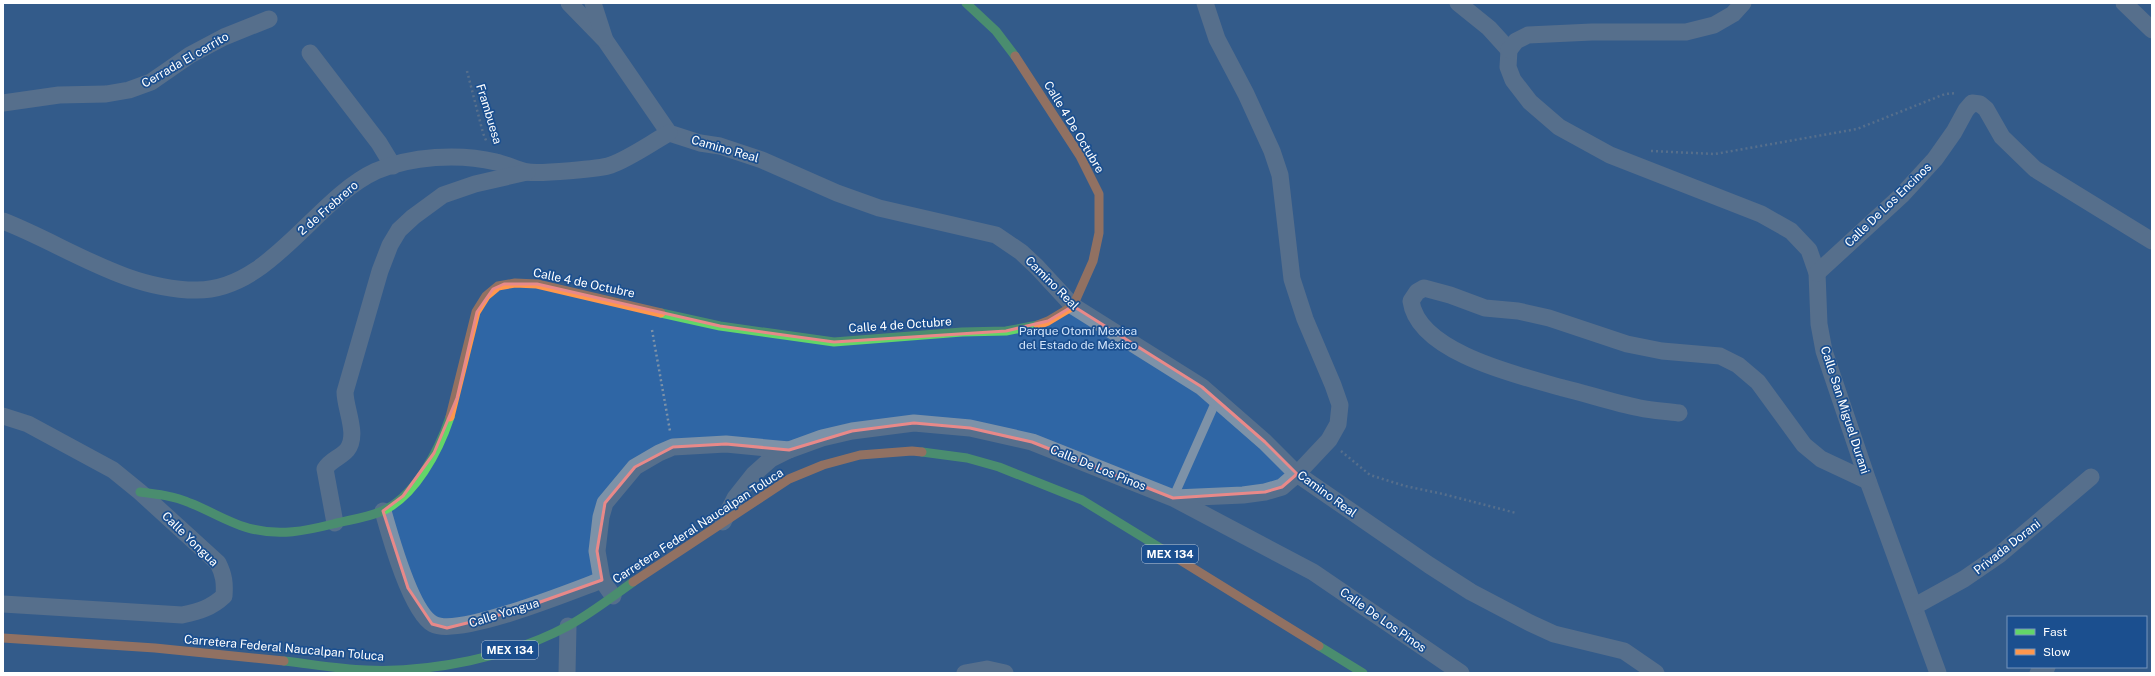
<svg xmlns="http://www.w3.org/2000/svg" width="2155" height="676" font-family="'Public Sans',sans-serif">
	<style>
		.green { fill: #2f66a5; fill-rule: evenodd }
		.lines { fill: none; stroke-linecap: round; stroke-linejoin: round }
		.path { stroke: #7d92a8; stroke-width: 2.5; stroke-dasharray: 2 3; stroke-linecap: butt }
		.lane { stroke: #7d92a8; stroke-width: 9 }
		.street { stroke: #7d92a8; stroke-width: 17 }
		.fast { stroke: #63d668; stroke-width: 9 }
		.slow { stroke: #ff974d; stroke-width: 9 }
		.marked { fill: none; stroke: #e88989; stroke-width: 3; stroke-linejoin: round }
		.labels { text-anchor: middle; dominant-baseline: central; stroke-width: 3.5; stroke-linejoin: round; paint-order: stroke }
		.shield { fill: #1b4f8f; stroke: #bbcadd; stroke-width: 1 }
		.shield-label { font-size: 11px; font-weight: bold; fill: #fff }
		.street-label { font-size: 12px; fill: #fff; stroke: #1b4f8f }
		.park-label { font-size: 12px; fill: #cfe3fa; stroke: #1b4f8f }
	</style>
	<rect width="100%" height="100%" fill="#365274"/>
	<!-- green -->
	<path class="green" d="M3,3H2152V673H3ZM2008,617H2146V667H2008Z"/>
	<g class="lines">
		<!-- path -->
		<g class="path">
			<polyline points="467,71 483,133 487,143"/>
			<polyline points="1651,151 1715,154 1857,129 1945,94 1957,93"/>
			<polyline points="652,330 670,431"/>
			<polyline points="1341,451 1370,475 1405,486 1443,494 1516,513"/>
		</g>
		<!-- lane -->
		<polyline class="lane" points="1173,498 1217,399"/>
		<!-- street -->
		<g class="street">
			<polyline points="569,3 605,40 669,133 700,143 720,146 762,160 837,193 879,208 996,235 1021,252 1037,267 1073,306 1202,387 1265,442 1297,474 1429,565 1471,592 1530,623 1554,634 1624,651 1656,673"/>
			<polyline points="593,3 604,37"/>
			<polyline points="1458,3 1489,28 1509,50"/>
			<polyline points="2124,3 2152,30"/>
			<polyline points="1509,50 1508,67 1513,80 1530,102 1559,127 1610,155 1761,214 1791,231 1809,250 1817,273 1819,324 1824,351 1868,481 1938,673"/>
			<polyline points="1509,50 1516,41 1528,35 1592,32 1686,32 1714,25 1733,14 1743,3"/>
			<polyline points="310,53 379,143 393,166"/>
			<polyline points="3,103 59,95 106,94 129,90 151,82 190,55 224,37 269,19"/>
			<path d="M3,221C65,245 126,290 196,290C270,291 315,199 376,171C411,156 459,153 496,162C506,164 517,170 527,172C539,174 601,169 611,165C630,158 651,143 669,133"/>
			<polyline points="1817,273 1902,195 1935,159 1954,132 1966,110 1972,103 1980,104 1986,109 2002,137 2035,169 2152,241"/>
			<path d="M1679,413C1666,411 1653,411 1640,408C1614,403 1588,394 1563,388C1521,376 1418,353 1411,301L1417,292L1424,288L1450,295L1485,308L1518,311L1549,318L1627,344L1662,351L1720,356L1738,365L1758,382L1804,445L1821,459L1868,481"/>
			<path d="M3,416L28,424L113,470L140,492L218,563C224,575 225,583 224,596C211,608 200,611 182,615L3,604"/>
			<polyline points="1175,498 1243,495 1265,492 1282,487 1297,474 1329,440 1338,424 1340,405 1333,385 1305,319 1292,279 1280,175 1272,151 1246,94 1217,39 1205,3"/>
			<path d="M383,511C390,536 411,612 433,624C458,638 572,591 602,580"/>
			<polyline points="723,522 735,498 754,474 771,459 789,450 822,438 852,431 914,423 970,428 1032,442 1173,498 1313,572 1461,673"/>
			<path d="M335,523L325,469C330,460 340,458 347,450C359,435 345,409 345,392L380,271L390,245L399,230L413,217L443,195L475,184L527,172"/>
			<polyline points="613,596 602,580 597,551 601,517 605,503 635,467 659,453 673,447 726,444 789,450"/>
			<polyline points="1915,606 1964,579 1999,555 2091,477"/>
			<polyline points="567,673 568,626"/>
			<polyline points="965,673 987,669 1005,673"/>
			<polyline points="2038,673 2047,667"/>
		</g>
		<!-- fast -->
		<g class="fast">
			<polyline points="966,3 996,31 1015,56"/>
			<polyline points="661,313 720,326 834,342 962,332 1006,331 1038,325"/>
			<polyline points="922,452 967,458 999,467 1082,500 1162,549"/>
			<path d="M140,492C157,494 174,496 190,503C211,511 230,524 252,529C280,536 305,531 333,524C348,520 365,518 380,512C415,498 439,450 450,417"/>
			<polyline points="1319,646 1363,673"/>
			<path d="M284,661C311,664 339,669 366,670C431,673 510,657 568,626C590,614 612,597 633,582"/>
		</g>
		<!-- slow -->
		<g class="slow">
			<polyline points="1015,56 1080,156 1099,194 1099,233 1093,261 1073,306 1048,321 1038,325"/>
			<polyline points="450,417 476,312 486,296 498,286 515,283 537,284 661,313"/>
			<polyline points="1162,549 1319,646"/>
			<polyline points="633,582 789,479 823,465 860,455 912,451 922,452"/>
			<polyline points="3,638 155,648 284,661"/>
		</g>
	</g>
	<!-- marked area -->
	<path d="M0 0H2155V676H0ZM504,284H537L720,326L834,342L1006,331L1048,321L1073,306L1202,387L1265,442L1297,474L1282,487L1265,492L1173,498L1032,442L970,428L914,423L852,431L789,450L726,444L673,447L635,467L605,503L597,551L602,580L515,611L447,628L432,624L408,588L383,511L403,496L434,453L457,398L477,312L493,289Z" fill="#365274" fill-opacity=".55" fill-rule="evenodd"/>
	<path class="marked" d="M504,284H537L720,326L834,342L1006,331L1048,321L1073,306L1202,387L1265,442L1297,474L1282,487L1265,492L1173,498L1032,442L970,428L914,423L852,431L789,450L726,444L673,447L635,467L605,503L597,551L602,580L515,611L447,628L432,624L408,588L383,511L403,496L434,453L457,398L477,312L493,289Z"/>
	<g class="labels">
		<!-- shield labels -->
		<g class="shield">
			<rect x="1142" y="545" width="56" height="18" rx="3"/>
			<rect x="482" y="641" width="56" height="18" rx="3"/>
		</g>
		<g class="shield-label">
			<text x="1170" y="554">MEX 134</text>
			<text x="510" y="650">MEX 134</text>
		</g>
		<!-- street labels -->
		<g class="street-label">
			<text transform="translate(185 60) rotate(-30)">Cerrada El cerrito</text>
			<text transform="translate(489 114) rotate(73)">Frambuesa</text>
			<text transform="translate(1074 127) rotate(59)">Calle 4 De Octubre</text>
			<text transform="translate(725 149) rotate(16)">Camino Real</text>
			<text transform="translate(1888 205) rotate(-44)">Calle De Los Encinos</text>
			<text transform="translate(328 208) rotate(-41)">2 de Frebrero</text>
			<text transform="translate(584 283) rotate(12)">Calle 4 de Octubre</text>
			<text transform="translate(1052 283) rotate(45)">Camino Real</text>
			<text transform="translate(900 325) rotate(-4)">Calle 4 de Octubre</text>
			<text transform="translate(1845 410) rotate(72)">Calle San Miguel Durani</text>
			<text transform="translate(1098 468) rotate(22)">Calle De Los Pinos</text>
			<text transform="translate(1327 494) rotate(36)">Camino Real</text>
			<text transform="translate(698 526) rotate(-33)">Carretera Federal Naucalpan Toluca</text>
			<text transform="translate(190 539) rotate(44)">Calle Yongua</text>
			<text transform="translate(2007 547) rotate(-38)">Privada Dorani</text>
			<text transform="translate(504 613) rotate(-17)">Calle Yongua</text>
			<text transform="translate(1383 620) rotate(35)">Calle De Los Pinos</text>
			<text transform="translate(284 648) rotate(5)">Carretera Federal Naucalpan Toluca</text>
		</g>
		<!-- park labels -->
		<g class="park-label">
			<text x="1078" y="331">Parque Otomí Mexica<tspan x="1078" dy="14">del Estado de México</tspan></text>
		</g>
	</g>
	<!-- border -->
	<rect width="2155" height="676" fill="none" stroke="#ffffff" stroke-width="8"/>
	<!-- legend -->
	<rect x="2007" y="616" width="140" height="52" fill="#1b4f8f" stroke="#7695bc"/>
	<rect x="2015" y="629" width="20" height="6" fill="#63d668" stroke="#7695bc"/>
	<text x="2043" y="636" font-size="12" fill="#ffffff">Fast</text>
	<rect x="2015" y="649" width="20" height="6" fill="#ff974d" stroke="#7695bc"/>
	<text x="2043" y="656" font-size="12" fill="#ffffff">Slow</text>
</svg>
